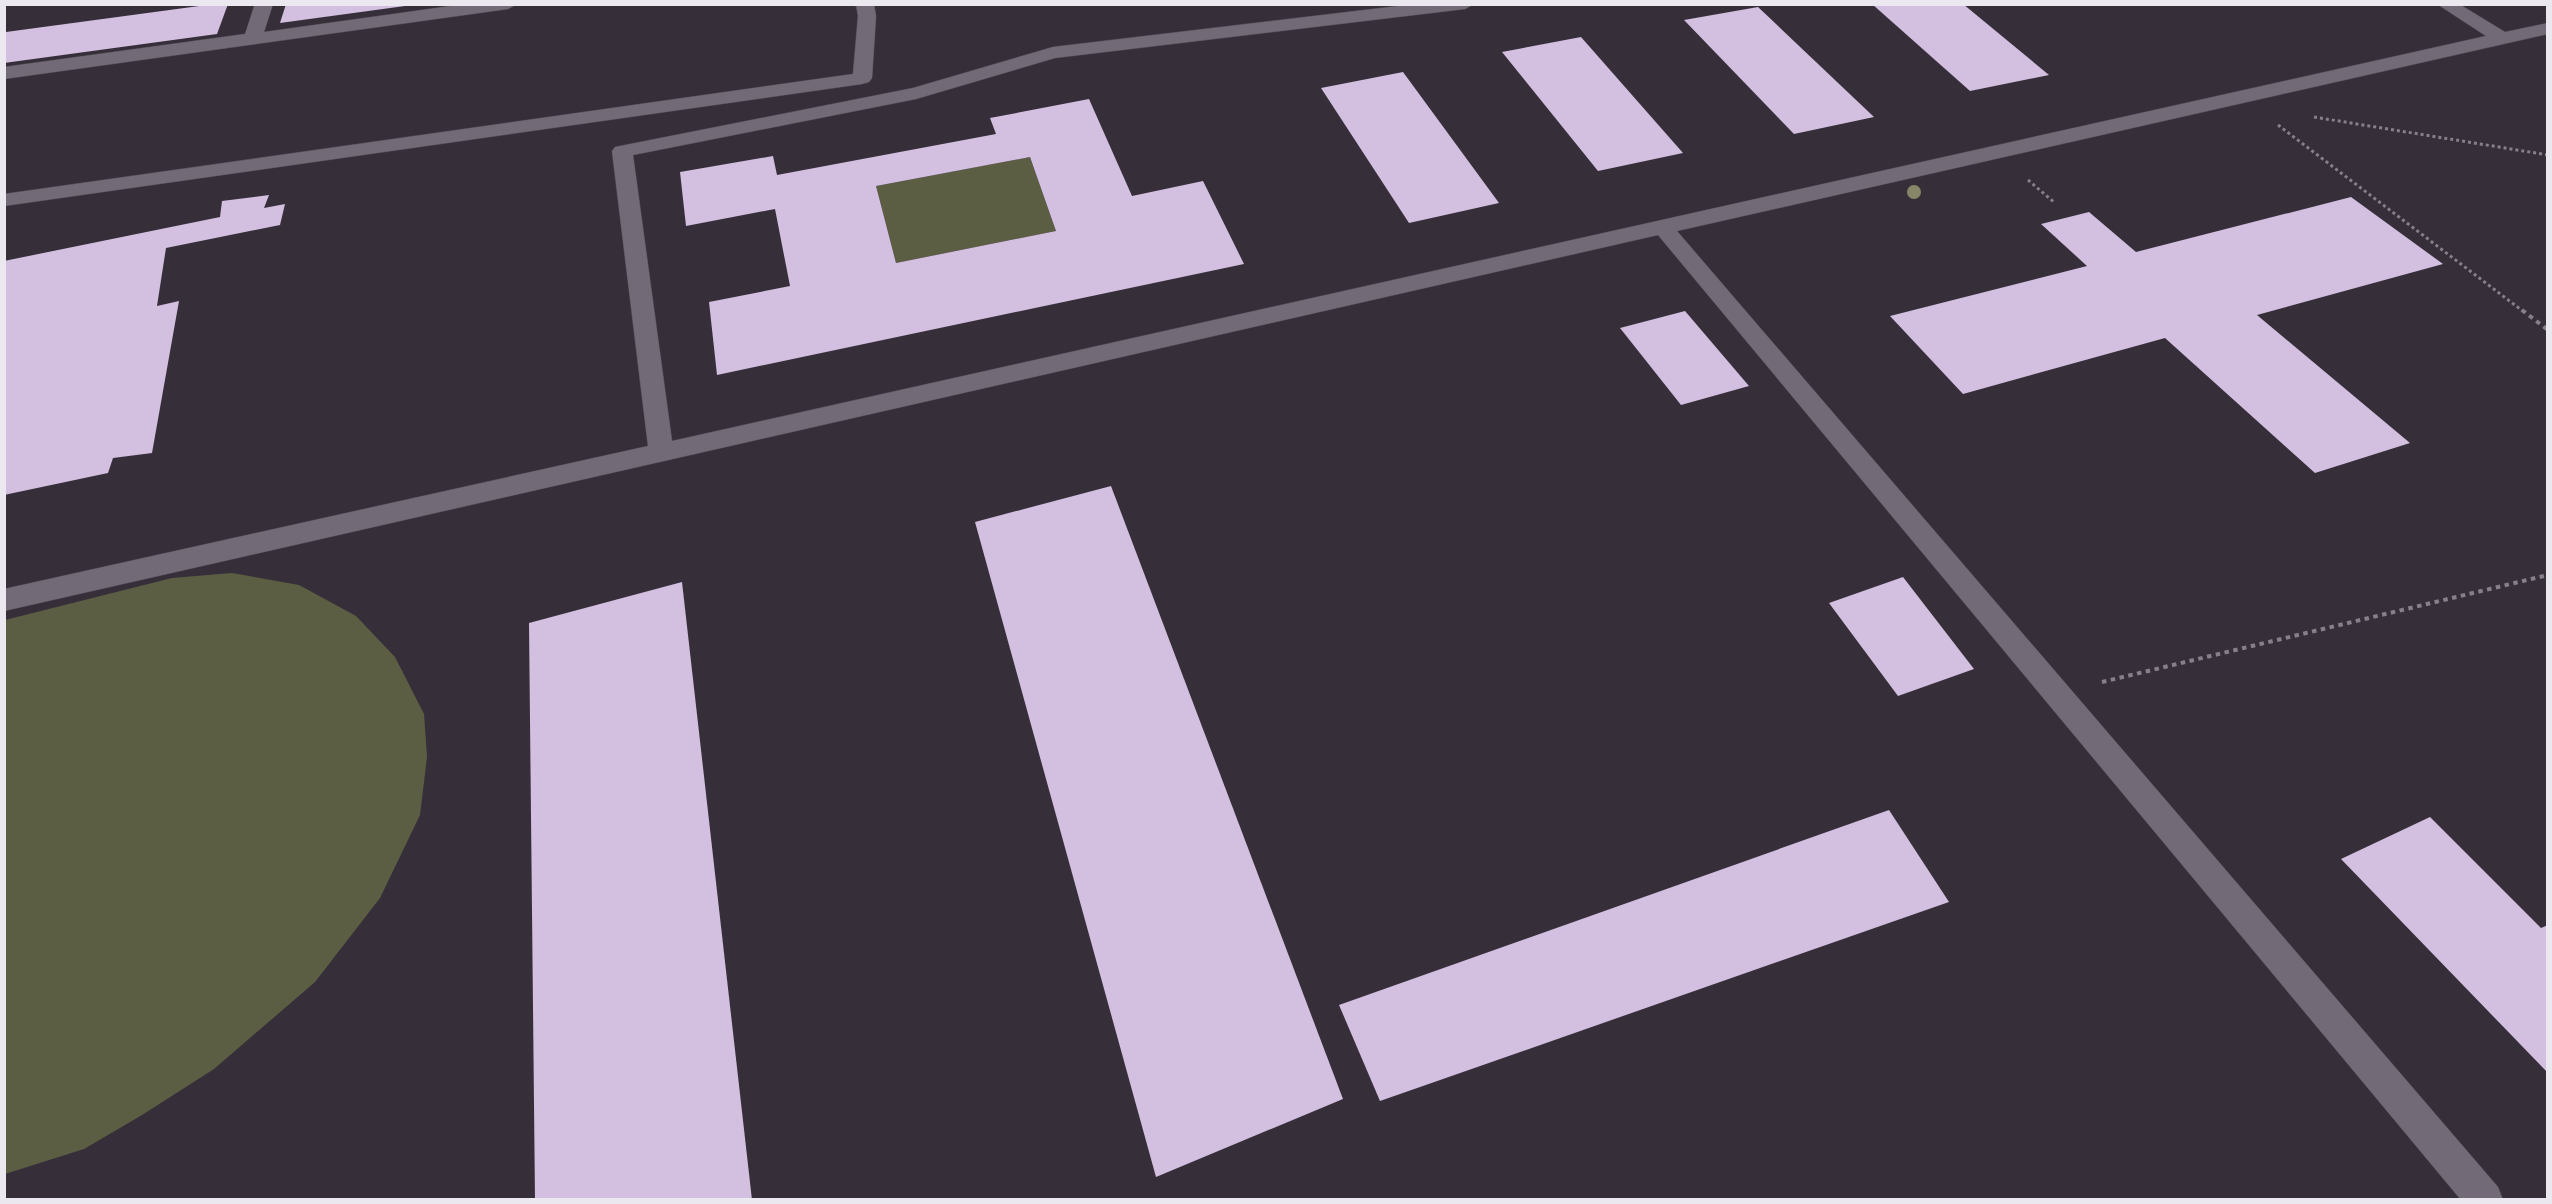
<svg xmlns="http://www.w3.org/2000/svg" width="2552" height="1204" font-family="Signika,sans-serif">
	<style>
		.green { fill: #5c5e43 }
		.building { fill: #d3bfe0; fill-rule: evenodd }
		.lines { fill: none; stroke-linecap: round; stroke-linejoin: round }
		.lane-casing { stroke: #534d57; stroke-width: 1 }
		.path-far1 { stroke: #858089; stroke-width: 3; stroke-dasharray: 3 3; stroke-linecap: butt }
		.path { stroke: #858089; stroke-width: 4; stroke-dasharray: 4.5 4.5; stroke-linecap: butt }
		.lane { fill: #726a76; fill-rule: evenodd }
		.tree { fill: #878669 }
	</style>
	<rect width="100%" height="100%" fill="#362f3a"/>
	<!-- green -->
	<g class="green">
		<polygon points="1030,157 1056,231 896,263 876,186"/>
		<polygon points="232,573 299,585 356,616 395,657 424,714 427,757 420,815 380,898 315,982 214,1069 142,1115 84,1149 5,1174 5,620 172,578"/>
	</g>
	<!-- building -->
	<g class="building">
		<polygon points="214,4 228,4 217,34 4,63 6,32"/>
		<polygon points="286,4 405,4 405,6 280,23"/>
		<polygon points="1872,4 1963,4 2049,75 1970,91"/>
		<polygon points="1758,7 1874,117 1794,134 1684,20"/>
		<polygon points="1581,37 1683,153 1598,171 1502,52"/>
		<polygon points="1403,72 1499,203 1409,223 1321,88"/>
		<path d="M1089,99L1132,196L1203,181L1244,264L717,375L709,302L790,286L775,209L686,226L680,172L773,156L777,175L996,134L990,118ZM1030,157L1056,231L896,263L876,186Z"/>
		<polygon points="269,195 264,208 285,204 280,225 166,248 157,306 179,301 152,453 113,458 108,473 4,495 4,261 220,217 222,201"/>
		<polygon points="2351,197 2443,264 2257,315 2410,443 2315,473 2165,338 1963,394 1890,316 2087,266 2041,224 2089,212 2136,252"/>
		<polygon points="1685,311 1749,386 1681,405 1620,328"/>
		<polygon points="1111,486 1343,1099 1156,1177 975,522"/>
		<polygon points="1903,577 1974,669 1898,696 1829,603"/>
		<polygon points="682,582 752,1200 535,1200 529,623"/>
		<polygon points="1889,810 1949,902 1380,1101 1339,1005"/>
		<polygon points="2430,817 2541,928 2548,925 2548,1073 2341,859"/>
	</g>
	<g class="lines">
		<!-- lane casing -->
		<g class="lane-casing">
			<g id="lane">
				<polygon points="255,4 273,4 264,32 465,4 517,4 508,9 4,79 4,67 245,34"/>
				<polygon points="856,4 874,4 876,16 872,78 869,82 862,84 4,206 4,194 853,74 858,16"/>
				<polygon points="1415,4 1474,4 1465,9 1055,58 916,99 633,155 672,441 2486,36 2437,4 2459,4 2505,32 2548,23 2548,34 1677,231 2498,1187 2503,1200 2461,1200 1658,235 4,611 4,589 648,446 612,151 615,147 913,88 1053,47"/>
			</g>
		</g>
		<!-- path-far1 -->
		<g class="path-far1">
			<polyline points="2314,117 2548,155"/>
			<polyline points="2278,125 2524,312"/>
			<polyline points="2028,180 2055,203"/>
		</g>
		<!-- path -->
		<g class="path">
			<polyline points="2522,310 2548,330"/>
			<polyline points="2102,682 2548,575"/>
		</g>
		<!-- lane -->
		<use href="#lane" class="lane"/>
	</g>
	<!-- trees -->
	<circle class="tree" cx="1914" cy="192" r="7"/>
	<!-- border -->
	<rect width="2552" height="1204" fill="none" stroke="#ece8ef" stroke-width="12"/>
</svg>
